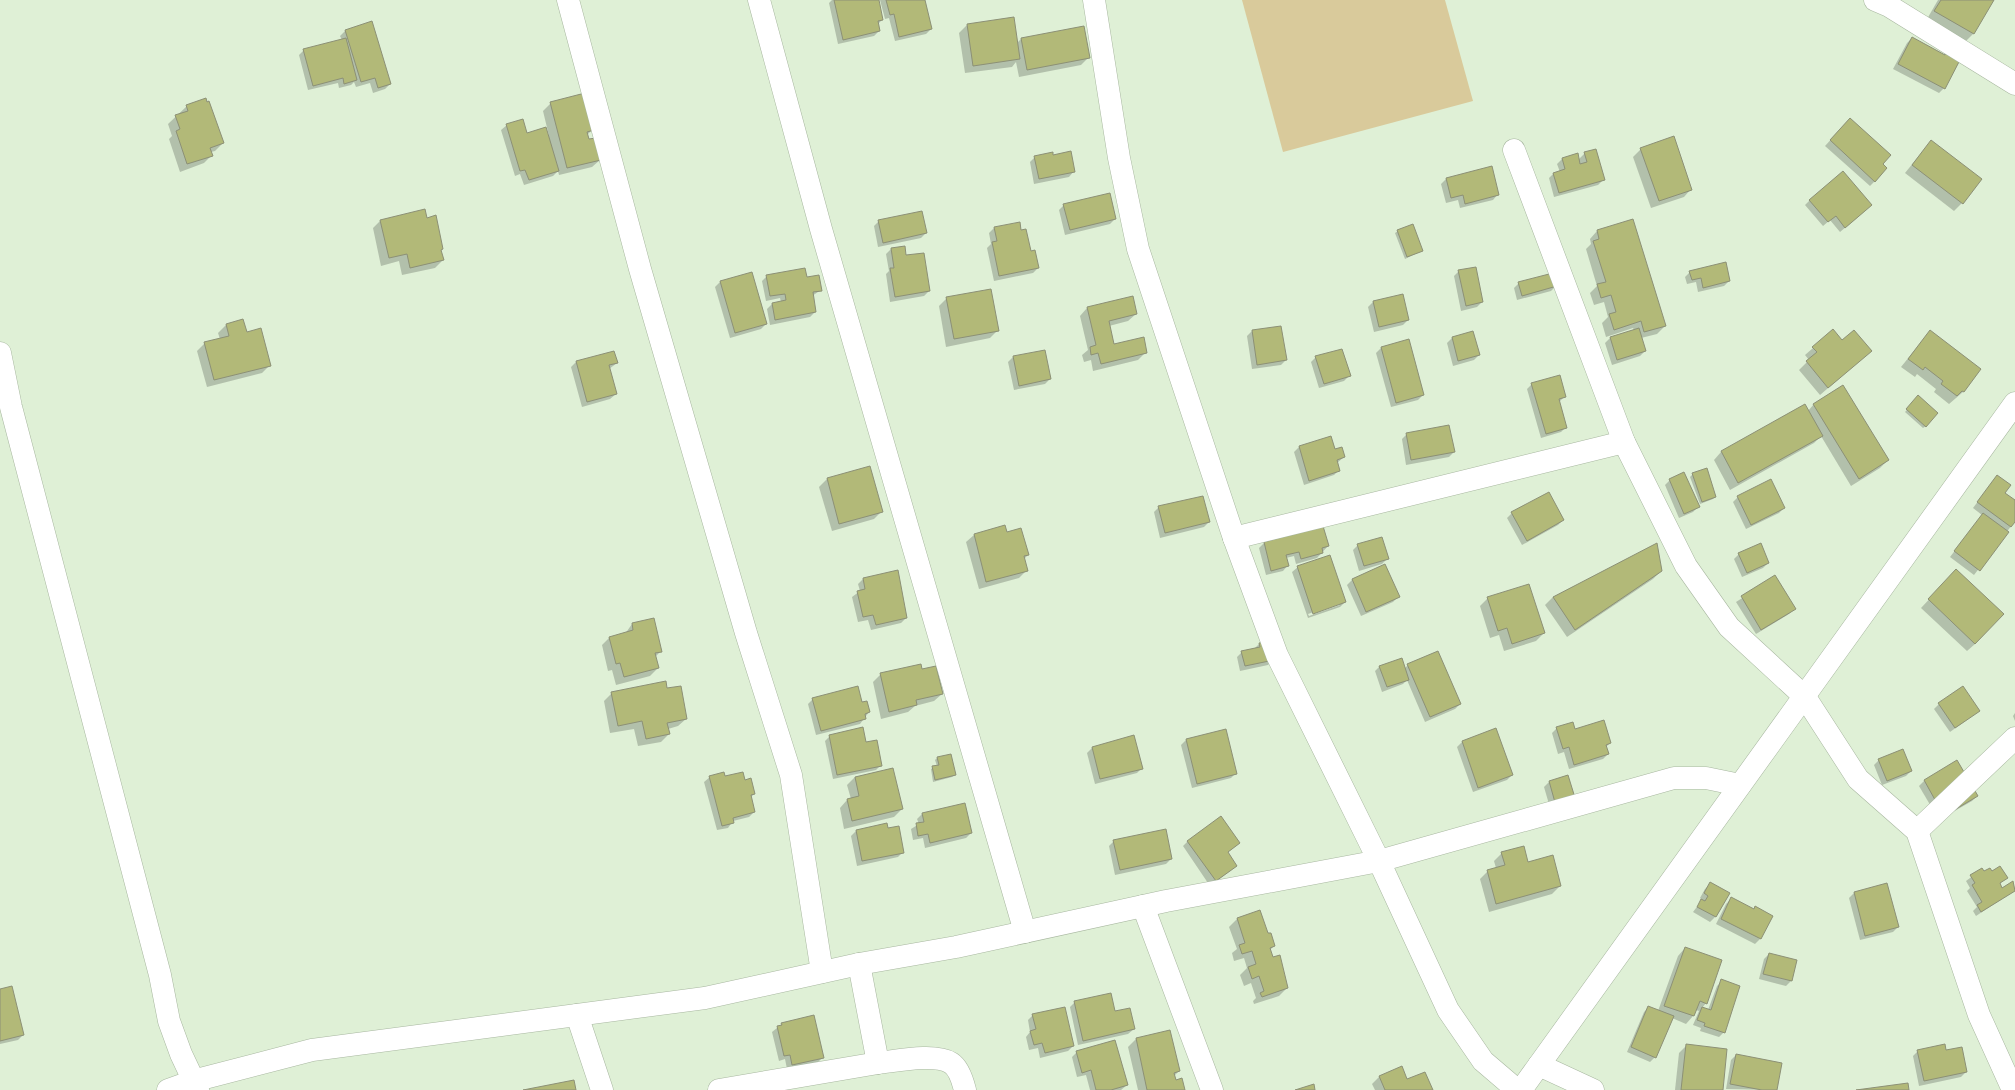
<svg xmlns="http://www.w3.org/2000/svg" width="2015" height="1090" font-family="'Libre Baskerville',serif">
	<style>
		.green { fill: #d9ca9b }
		.shadow { fill: #0003; fill-rule: evenodd }
		.building { fill: #b2b978; stroke: #8c9076 }
		.lines { fill: none; stroke-linecap: round; stroke-linejoin: round }
		.street-casing { stroke: #a8b7a0; stroke-width: 23 }
		.secondary-casing { stroke: #a8b7a0; stroke-width: 23 }
		.street { stroke: #fff; stroke-width: 22 }
		.secondary { stroke: #fff; stroke-width: 22 }
	</style>
	<rect width="100%" height="100%" fill="#dff0d6"/>
	<!-- green -->
	<polygon class="green" points="1242,0 1445,0 1473,101 1283,152"/>
	<!-- shadow -->
	<g class="shadow">
		<polygon points="832,0 878,0 882,20 878,24 879,31 874,36 838,44 829,3"/>
		<polygon points="880,0 924,0 931,29 926,34 895,41 889,18 885,19"/>
		<polygon points="1938,0 1993,0 1973,34 1966,41 1927,19"/>
		<polygon points="967,25 1017,43 1021,39 1089,57 1081,65 1019,77 1016,62 1012,67 965,73 959,33"/>
		<polygon points="345,31 390,84 385,89 373,93 370,83 356,87 354,82 351,85 339,88 338,83 308,90 299,55 304,50 342,40 340,36"/>
		<polygon points="1912,38 1943,55 1948,49 1944,88 1939,93 1893,69 1907,43"/>
		<polygon points="551,103 592,130 587,135 588,140 600,160 592,167 559,175 558,171 553,176 524,185 520,174 515,176 501,130 507,125 526,134 549,136 543,111"/>
		<polygon points="187,106 223,143 215,151 211,152 212,155 204,163 180,172 169,139 172,136 168,124"/>
		<polygon points="1845,124 1881,164 1875,181 1870,186 1825,146"/>
		<polygon points="1931,141 1962,203 1954,211 1905,173"/>
		<polygon points="1641,149 1691,189 1684,197 1651,208 1633,157"/>
		<polygon points="1585,153 1603,180 1598,185 1554,197 1549,178 1554,173 1560,172 1557,164 1562,159 1578,160"/>
		<polygon points="1052,156 1074,171 1069,177 1034,184 1030,162 1035,157"/>
		<polygon points="1491,167 1498,194 1493,200 1460,208 1458,200 1446,203 1441,184 1446,179"/>
		<polygon points="1810,200 1866,210 1840,232 1830,220 1823,226 1805,205"/>
		<polygon points="1064,205 1115,219 1110,224 1065,235 1059,210"/>
		<polygon points="426,219 442,249 440,251 443,260 435,268 402,275 399,261 381,266 373,228 380,221"/>
		<polygon points="879,221 926,233 921,238 878,247 874,226"/>
		<polygon points="1019,223 1020,231 1038,268 1033,273 994,281 987,248 991,244 989,233 994,228"/>
		<polygon points="1398,231 1421,251 1405,259 1395,233"/>
		<polygon points="1597,231 1665,326 1657,334 1641,338 1645,351 1640,356 1612,365 1605,343 1610,338 1634,330 1633,328 1606,337 1602,323 1608,317 1604,302 1594,305 1590,293 1597,286 1586,249 1591,244 1590,239"/>
		<polygon points="891,249 905,256 929,291 924,296 890,302 886,274 889,271 886,254"/>
		<polygon points="1459,271 1482,302 1477,307 1461,311 1454,276"/>
		<polygon points="1690,272 1729,281 1724,286 1698,292 1696,282 1687,284 1685,277"/>
		<polygon points="767,276 806,278 821,290 812,296 815,312 810,317 770,325 767,309 772,304 781,302 780,298 766,301 762,281"/>
		<polygon points="720,282 766,324 761,329 730,338 715,287"/>
		<polygon points="1519,283 1556,286 1551,291 1517,300 1514,288"/>
		<polygon points="1402,295 1408,320 1403,325 1374,332 1368,307 1373,302"/>
		<polygon points="947,298 998,330 990,338 946,347 939,306"/>
		<polygon points="1087,308 1136,314 1128,321 1109,326 1114,345 1146,352 1138,360 1093,371 1091,360 1084,362 1082,355 1088,350 1080,316"/>
		<polygon points="243,320 246,333 269,366 262,373 207,387 197,351 205,343 220,339 218,333 226,325"/>
		<polygon points="1252,331 1286,360 1281,365 1252,369 1247,336"/>
		<polygon points="1930,331 1963,392 1949,404 1934,392 1936,389 1917,374 1915,377 1901,367"/>
		<polygon points="1473,332 1479,355 1474,360 1453,366 1447,343 1452,338"/>
		<polygon points="1408,340 1423,395 1418,400 1391,407 1376,353 1381,348"/>
		<polygon points="1842,342 1871,351 1820,395 1799,370 1809,360 1805,355 1813,348"/>
		<polygon points="1013,357 1050,379 1045,384 1014,390 1008,362"/>
		<polygon points="1316,357 1349,376 1344,381 1319,388 1311,362"/>
		<polygon points="576,362 617,363 609,369 616,394 610,399 582,407 571,367"/>
		<polygon points="1532,384 1565,396 1559,402 1566,427 1561,432 1541,438 1527,389"/>
		<polygon points="1918,397 1926,426 1923,428 1905,412"/>
		<polygon points="1814,404 1888,460 1880,468 1851,486 1821,436 1814,443 1730,490 1714,460 1721,452 1805,405 1808,411"/>
		<polygon points="1407,434 1454,452 1449,457 1406,465 1402,439"/>
		<polygon points="1331,437 1335,450 1344,457 1337,463 1339,470 1334,475 1304,485 1294,452 1299,447"/>
		<polygon points="869,468 882,511 874,519 832,531 819,487 827,479"/>
		<polygon points="1693,474 1715,497 1713,499 1700,504 1690,477"/>
		<polygon points="1997,476 2004,493 2015,501 2015,521 1974,575 1950,557 1982,515 1973,508"/>
		<polygon points="1670,480 1698,507 1693,512 1679,518 1665,485"/>
		<polygon points="1548,493 1563,520 1558,525 1522,545 1507,518 1512,513"/>
		<polygon points="1738,497 1784,508 1779,513 1746,529 1733,502"/>
		<polygon points="1159,507 1209,522 1204,527 1160,538 1154,512"/>
		<polygon points="1323,527 1328,546 1317,558 1296,564 1294,556 1286,558 1288,565 1283,571 1266,575 1259,548 1264,543"/>
		<polygon points="1007,533 1028,555 1024,559 1027,570 1019,578 979,589 966,542 974,535"/>
		<polygon points="1358,545 1387,559 1382,564 1359,571 1353,550"/>
		<polygon points="1656,545 1661,571 1653,579 1567,637 1545,605 1553,597"/>
		<polygon points="1739,554 1768,563 1763,568 1742,577 1734,559"/>
		<polygon points="1385,566 1398,597 1393,602 1361,616 1347,585 1352,580"/>
		<path d="M1298,567L1345,602L1340,607L1308,618L1292,572ZM1340,603V605L1309,616L1308,614Z"/>
		<polygon points="1775,577 1794,609 1789,614 1756,634 1736,602"/>
		<polygon points="1949,578 1975,644 1967,651 1921,608"/>
		<polygon points="863,579 906,618 901,623 871,630 868,620 858,622 852,597 860,591 858,584"/>
		<polygon points="1488,598 1544,633 1536,641 1504,651 1499,635 1490,638 1480,606"/>
		<polygon points="653,619 661,651 655,657 658,668 650,676 616,685 612,670 608,671 602,645 609,638 625,634 632,624"/>
		<polygon points="1259,644 1273,660 1268,665 1240,671 1237,657 1242,652 1254,649"/>
		<polygon points="1408,665 1460,704 1455,709 1425,722 1407,680 1403,684 1382,692 1375,671 1380,666 1405,668"/>
		<polygon points="921,670 942,694 934,701 915,706 908,712 881,719 873,682 881,674"/>
		<polygon points="666,690 686,719 678,726 668,729 669,734 661,742 638,746 634,729 610,733 604,701 612,693"/>
		<polygon points="813,699 862,703 869,712 860,724 816,735 808,704"/>
		<polygon points="1939,704 1979,711 1950,732 1934,709"/>
		<polygon points="2015,713 2015,721 2013,716"/>
		<polygon points="1557,728 1574,730 1610,743 1606,747 1608,754 1603,759 1569,769 1564,752 1558,754 1552,733"/>
		<polygon points="1495,729 1512,775 1507,780 1473,792 1457,747 1462,742"/>
		<polygon points="830,736 866,743 881,765 876,770 833,779 825,741"/>
		<polygon points="1134,737 1142,768 1137,773 1095,784 1087,753 1092,748"/>
		<polygon points="1186,740 1236,773 1231,778 1192,788 1181,745"/>
		<polygon points="937,758 955,775 952,777 933,782 931,769 937,766 935,760"/>
		<polygon points="1879,760 1911,771 1906,776 1882,785 1874,765"/>
		<polygon points="1957,762 1977,796 1972,801 1939,820 1919,786 1924,781"/>
		<polygon points="892,769 902,809 894,817 844,829 840,808 847,800 851,799 847,785 855,777"/>
		<polygon points="710,777 745,781 754,794 750,798 754,812 749,817 733,821 728,828 717,830 704,782"/>
		<polygon points="1568,777 1551,811 1544,787 1549,782"/>
		<polygon points="922,814 971,833 966,838 925,848 923,838 913,840 911,829 919,824 917,819"/>
		<polygon points="887,829 903,852 898,857 857,866 851,836 856,831"/>
		<polygon points="1114,841 1171,859 1166,864 1115,875 1109,846"/>
		<polygon points="1188,841 1239,843 1227,853 1236,866 1210,886 1183,846"/>
		<polygon points="1502,853 1527,863 1560,886 1552,894 1489,912 1480,879 1488,871 1496,868 1494,861"/>
		<polygon points="1982,869 1984,873 1992,872 2007,878 1999,884 2002,889 2013,882 2015,890 1976,916 1973,911 1977,907 1967,891 1970,888 1966,881"/>
		<polygon points="1710,884 1715,917 1710,922 1693,912 1702,900 1700,898 1705,889"/>
		<polygon points="1854,893 1898,927 1893,932 1860,940 1849,898"/>
		<polygon points="1731,899 1760,939 1755,944 1716,924 1726,904"/>
		<polygon points="1260,911 1267,934 1274,946 1270,950 1272,958 1279,956 1287,988 1279,996 1254,1004 1253,1001 1256,998 1251,983 1244,986 1240,975 1247,968 1244,958 1234,961 1232,953 1237,949 1229,927 1237,919"/>
		<polygon points="1685,948 1706,1003 1702,1008 1708,1010 1717,986 1722,981 1724,1032 1719,1037 1700,1031 1701,1028 1693,1025 1699,1011 1696,1010 1693,1016 1686,1024 1672,1018 1655,1057 1650,1062 1627,1052 1644,1012 1649,1007 1658,1011 1678,956"/>
		<polygon points="1769,954 1791,981 1786,986 1759,979 1764,959"/>
		<polygon points="0,990 23,1035 18,1040 0,1044"/>
		<polygon points="1075,1002 1114,1012 1134,1029 1128,1034 1078,1045 1070,1007"/>
		<polygon points="1033,1015 1073,1046 1068,1051 1040,1058 1038,1048 1029,1050 1026,1037 1030,1032 1028,1020"/>
		<polygon points="782,1024 823,1057 818,1062 787,1069 785,1059 779,1061 772,1032"/>
		<polygon points="1169,1032 1179,1071 1174,1076 1175,1081 1184,1090 1138,1090 1128,1047 1136,1039"/>
		<polygon points="1687,1045 1722,1090 1675,1090 1679,1053"/>
		<polygon points="1918,1051 1946,1051 1966,1072 1961,1077 1919,1086 1913,1056"/>
		<polygon points="1077,1052 1127,1085 1121,1090 1090,1090 1086,1075 1077,1077 1072,1057"/>
		<polygon points="1736,1055 1776,1090 1726,1089 1731,1060"/>
		<polygon points="1380,1076 1407,1080 1432,1090 1375,1090 1372,1084"/>
	</g>
	<!-- building -->
	<g class="building">
		<polygon points="834,0 879,0 883,20 878,21 880,31 843,40"/>
		<polygon points="886,0 925,0 932,29 899,37 894,14 890,15"/>
		<polygon points="1941,0 1994,0 1974,34 1934,11"/>
		<polygon points="1014,17 1020,59 973,66 967,24"/>
		<polygon points="372,21 391,84 378,88 375,78 361,82 345,30"/>
		<polygon points="1084,26 1090,58 1027,70 1021,38"/>
		<polygon points="1912,37 1945,55 1948,48 1962,56 1945,89 1898,64"/>
		<polygon points="346,38 357,80 344,84 343,78 313,86 303,49"/>
		<polygon points="585,93 594,130 587,132 589,139 596,138 601,160 567,168 550,102"/>
		<polygon points="206,98 207,102 209,101 224,143 210,148 213,156 187,164 176,131 180,129 175,115 188,111 186,105"/>
		<polygon points="1850,118 1891,155 1883,164 1887,168 1875,182 1830,140"/>
		<polygon points="523,119 527,133 546,127 559,171 529,180 525,170 520,171 506,124"/>
		<polygon points="1674,136 1692,190 1659,201 1640,148"/>
		<polygon points="1931,140 1982,179 1963,204 1912,165"/>
		<polygon points="1596,149 1605,180 1559,193 1553,173 1565,169 1562,158 1578,153 1580,164 1587,162 1584,152"/>
		<polygon points="1071,151 1075,172 1039,179 1034,156 1053,152 1053,155"/>
		<polygon points="1492,166 1499,195 1465,204 1463,195 1451,198 1446,178"/>
		<polygon points="1843,171 1872,205 1845,228 1836,216 1828,222 1809,200"/>
		<polygon points="1110,193 1116,219 1070,230 1063,204"/>
		<polygon points="425,209 427,218 436,215 443,249 441,250 444,260 410,268 407,254 389,258 380,220"/>
		<polygon points="922,211 927,233 883,243 878,220"/>
		<polygon points="1633,219 1666,326 1644,332 1641,321 1614,330 1609,314 1616,312 1611,295 1601,298 1597,284 1606,282 1593,241 1599,239 1597,230"/>
		<polygon points="1020,222 1021,230 1026,229 1031,251 1035,250 1039,268 999,276 992,242 997,241 994,227"/>
		<polygon points="1413,224 1423,251 1407,257 1397,230"/>
		<polygon points="905,246 906,255 924,253 930,291 895,297 890,268 894,268 891,248"/>
		<polygon points="1726,262 1730,281 1703,288 1701,278 1692,280 1689,271"/>
		<polygon points="1476,267 1483,302 1466,306 1458,270"/>
		<polygon points="805,268 807,277 819,275 822,291 813,292 816,312 775,320 772,303 786,300 785,294 770,296 766,275"/>
		<polygon points="752,272 767,324 735,333 720,281"/>
		<polygon points="1553,273 1557,286 1522,296 1518,282"/>
		<polygon points="991,289 999,331 954,339 946,297"/>
		<polygon points="1403,294 1409,320 1379,327 1373,301"/>
		<polygon points="1133,296 1137,314 1109,321 1114,344 1144,337 1147,353 1101,364 1098,353 1091,355 1090,347 1096,345 1087,307"/>
		<polygon points="243,319 247,332 261,328 271,366 214,380 204,342 229,336 226,324"/>
		<polygon points="1281,326 1287,360 1257,365 1252,330"/>
		<polygon points="1639,328 1646,351 1617,360 1610,337"/>
		<polygon points="1833,329 1842,340 1854,330 1872,351 1828,388 1806,361 1817,352 1812,347"/>
		<polygon points="1930,330 1981,369 1964,392 1962,391 1957,396 1941,384 1943,381 1925,367 1923,370 1908,359"/>
		<polygon points="1473,331 1480,355 1458,361 1452,337"/>
		<polygon points="1409,339 1424,395 1396,403 1381,347"/>
		<polygon points="1342,349 1351,376 1324,384 1315,356"/>
		<polygon points="1045,350 1051,379 1019,386 1013,356"/>
		<polygon points="614,351 618,363 609,365 617,394 587,402 576,361"/>
		<polygon points="1560,375 1566,397 1559,399 1567,428 1546,434 1531,383"/>
		<polygon points="1843,385 1889,460 1859,479 1813,404"/>
		<polygon points="1918,395 1938,413 1926,427 1906,409"/>
		<polygon points="1805,404 1823,436 1738,483 1721,451"/>
		<polygon points="1449,425 1455,452 1411,460 1406,433"/>
		<polygon points="1331,436 1335,449 1342,447 1345,457 1337,460 1340,471 1309,481 1299,446"/>
		<polygon points="870,466 883,512 839,524 827,478"/>
		<polygon points="1707,468 1716,497 1702,502 1692,473"/>
		<polygon points="1684,472 1700,507 1684,514 1669,479"/>
		<polygon points="1997,475 2011,485 2005,493 2015,500 2015,522 2011,527 1977,502"/>
		<polygon points="1771,479 1785,508 1751,525 1737,496"/>
		<polygon points="1549,492 1564,520 1527,541 1511,512"/>
		<polygon points="1203,496 1210,522 1165,533 1158,506"/>
		<polygon points="1983,513 2009,532 1980,571 1954,551"/>
		<polygon points="1005,525 1007,532 1021,528 1029,555 1024,556 1028,571 986,582 974,534"/>
		<polygon points="1323,526 1329,546 1322,548 1323,553 1301,559 1299,552 1286,555 1289,566 1271,571 1264,542"/>
		<polygon points="1382,537 1389,559 1364,566 1357,544"/>
		<polygon points="1657,543 1662,571 1575,630 1553,597"/>
		<polygon points="1761,543 1769,563 1747,573 1738,553"/>
		<polygon points="1330,555 1346,602 1313,614 1297,566"/>
		<polygon points="1385,564 1400,597 1366,612 1352,579"/>
		<polygon points="1956,569 2004,614 1975,644 1928,599"/>
		<polygon points="898,570 907,618 876,625 873,615 863,617 857,591 865,589 863,578"/>
		<polygon points="1775,575 1796,609 1761,630 1741,596"/>
		<polygon points="1529,584 1545,633 1512,644 1507,628 1498,631 1487,597"/>
		<polygon points="654,618 662,652 655,653 659,668 624,677 620,663 616,664 609,637 633,630 632,623"/>
		<polygon points="1270,641 1274,660 1245,666 1241,651 1260,647 1259,643"/>
		<polygon points="1438,651 1461,704 1430,717 1407,664"/>
		<polygon points="1402,658 1409,680 1387,687 1379,666"/>
		<polygon points="921,664 922,669 936,666 943,694 916,700 917,705 889,712 880,673"/>
		<polygon points="666,681 667,688 681,686 687,719 667,723 670,734 646,739 642,721 618,726 611,692"/>
		<polygon points="858,686 862,702 867,701 870,712 865,714 866,719 821,731 812,698"/>
		<polygon points="1963,686 1980,711 1955,728 1938,703"/>
		<polygon points="1604,720 1611,743 1606,745 1609,754 1574,765 1569,747 1563,749 1556,727 1573,722 1575,729"/>
		<polygon points="863,727 866,742 877,740 882,766 837,775 829,735"/>
		<polygon points="1496,728 1513,775 1478,788 1462,741"/>
		<polygon points="1226,729 1237,774 1197,784 1186,739"/>
		<polygon points="1134,735 1143,769 1100,779 1092,747"/>
		<polygon points="1903,749 1912,771 1887,781 1878,759"/>
		<polygon points="951,754 956,775 935,780 932,766 939,765 937,757"/>
		<polygon points="1957,760 1978,796 1944,816 1924,780"/>
		<polygon points="893,768 903,809 852,821 847,799 859,796 855,777"/>
		<polygon points="724,772 725,776 743,772 745,780 751,778 755,794 751,795 755,812 733,818 734,823 722,826 709,776"/>
		<polygon points="1568,775 1576,801 1556,806 1549,781"/>
		<polygon points="965,803 972,833 930,843 928,834 918,836 916,823 924,822 922,813"/>
		<polygon points="1221,816 1240,843 1228,852 1237,866 1216,881 1187,841"/>
		<polygon points="887,823 888,828 899,826 904,853 862,861 856,830"/>
		<polygon points="1166,829 1172,859 1120,870 1113,840"/>
		<polygon points="1524,846 1528,862 1553,855 1561,886 1496,904 1487,870 1505,865 1501,852"/>
		<polygon points="2000,866 2008,878 2000,883 2002,888 2013,881 2015,891 1981,912 1977,905 1982,902 1972,885 1975,883 1970,875 1982,868 1984,871 1990,868 1992,871"/>
		<polygon points="1710,882 1730,893 1716,917 1697,907 1701,899 1705,901 1708,896 1704,893"/>
		<polygon points="1887,883 1899,927 1865,936 1854,892"/>
		<polygon points="1731,897 1754,909 1755,906 1773,916 1761,939 1721,919"/>
		<polygon points="1260,910 1268,933 1271,933 1275,946 1270,948 1273,957 1280,955 1288,988 1262,997 1260,993 1264,991 1259,976 1252,979 1248,967 1256,964 1252,951 1242,954 1239,945 1245,943 1237,918"/>
		<polygon points="1685,947 1722,960 1707,1004 1700,1001 1694,1016 1664,1006"/>
		<polygon points="1769,953 1797,960 1792,981 1763,974"/>
		<polygon points="1721,979 1740,986 1725,1033 1704,1026 1705,1023 1697,1020 1702,1007 1711,1010"/>
		<polygon points="12,986 24,1035 0,1041 0,989"/>
		<polygon points="1111,993 1115,1011 1130,1008 1135,1029 1083,1041 1074,1001"/>
		<polygon points="1648,1006 1674,1016 1656,1058 1631,1047"/>
		<polygon points="1065,1007 1074,1046 1045,1053 1042,1043 1034,1045 1030,1031 1036,1029 1032,1014"/>
		<polygon points="814,1015 824,1058 792,1065 790,1055 784,1056 777,1026 782,1025 781,1023"/>
		<polygon points="1170,1030 1180,1071 1174,1073 1176,1080 1182,1078 1185,1090 1147,1090 1136,1038"/>
		<polygon points="1115,1040 1128,1085 1111,1090 1096,1090 1091,1070 1082,1073 1076,1051"/>
		<polygon points="1686,1044 1727,1049 1723,1090 1681,1090"/>
		<polygon points="1945,1044 1946,1050 1962,1047 1967,1072 1924,1081 1917,1050"/>
		<polygon points="1736,1054 1782,1063 1777,1090 1762,1090 1730,1084"/>
		<polygon points="1402,1066 1407,1079 1425,1072 1433,1090 1385,1090 1379,1076"/>
		<polygon points="574,1080 576,1090 523,1090"/>
		<polygon points="1908,1083 1909,1090 1856,1090"/>
		<polygon points="1314,1084 1315,1090 1295,1090"/>
	</g>
	<g class="lines">
		<!-- street casing -->
		<g class="street-casing">
			<g id="street">
				<polyline points="568,0 640,269 746,633 791,775 822,972"/>
				<polyline points="759,0 821,229 1025,932"/>
				<polyline points="1094,0 1119,158 1138,249 1234,538 1277,655 1379,861 1448,1010 1483,1061 1517,1090"/>
				<polyline points="1875,0 1889,6 2015,84"/>
				<polyline points="1514,150 1624,442 1686,566 1729,627 1805,697 1858,779 1917,831 1979,1015 2013,1090"/>
				<polyline points="0,353 11,407 160,975 169,1021 181,1054 198,1090"/>
				<polyline points="1234,538 1624,442"/>
				<polyline points="1917,831 2015,738"/>
				<polyline points="1143,906 1212,1090"/>
				<path d="M859,964L878,1063C897,1061 935,1053 951,1063C959,1068 963,1082 965,1090"/>
				<polyline points="577,1015 602,1090"/>
				<polyline points="1539,1065 1593,1090"/>
				<polyline points="168,1090 193,1081 312,1050 705,998 859,964 956,947 1166,901 1379,861 1674,778 1706,778 1740,785"/>
				<polyline points="719,1090 878,1063"/>
			</g>
		</g>
		<!-- secondary casing -->
		<g class="secondary-casing">
			<polyline id="secondary" points="1521,1090 2015,403"/>
		</g>
		<!-- street -->
		<use href="#street" class="street"/>
		<!-- secondary -->
		<use href="#secondary" class="secondary"/>
	</g>
</svg>
